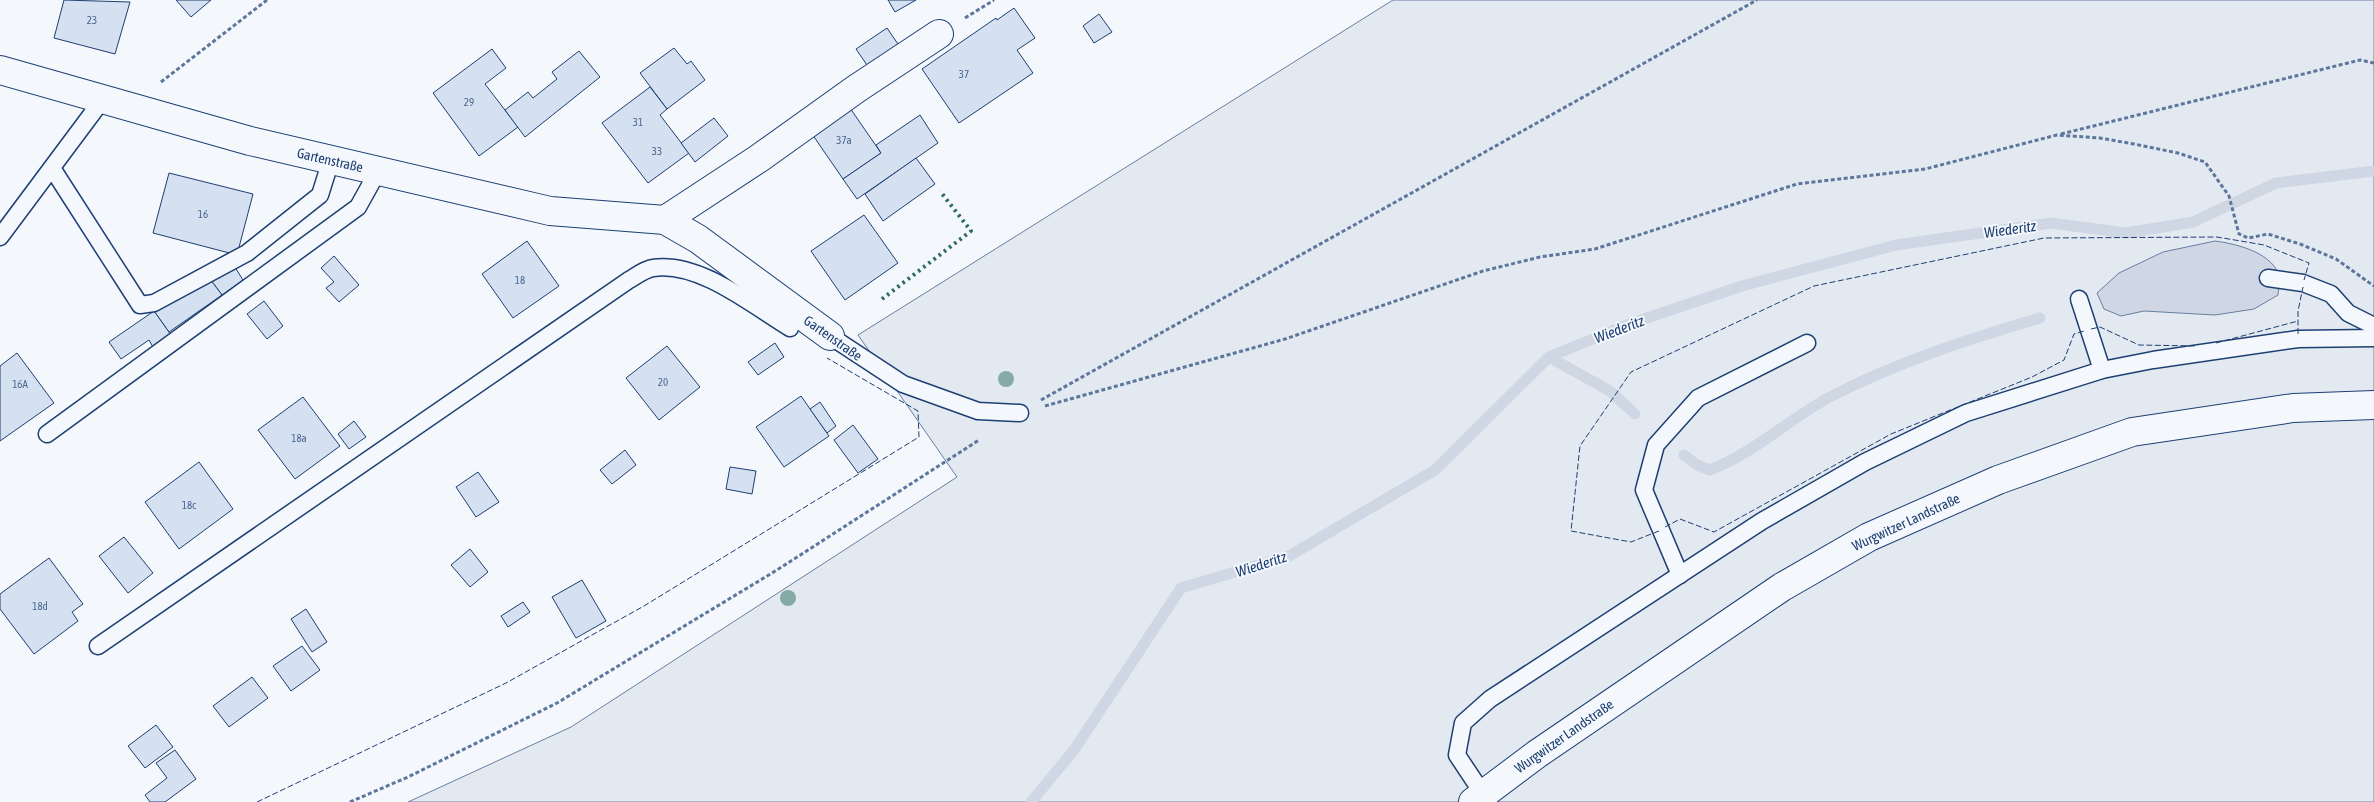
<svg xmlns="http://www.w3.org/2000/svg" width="2374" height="802" font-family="'Asap Condensed',sans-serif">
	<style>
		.green { fill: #e3e9f0; stroke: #687fa3 }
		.water { fill: #cfd7e4; stroke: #687fa3 }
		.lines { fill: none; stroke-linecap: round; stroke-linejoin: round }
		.stream { stroke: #cfd7e4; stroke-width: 11 }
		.building { fill: #d5e0f0; stroke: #1d3f73 }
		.service-casing { stroke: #1d3f73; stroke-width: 19 }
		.minor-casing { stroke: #1d3f73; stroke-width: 30 }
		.secondary-casing { stroke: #1d3f73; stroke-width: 30 }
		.path { stroke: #5e769c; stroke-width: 3; stroke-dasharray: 4 2.5; stroke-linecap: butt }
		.service { stroke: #f4f7fb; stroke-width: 16 }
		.minor { stroke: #f4f7fb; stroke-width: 28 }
		.secondary { stroke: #f4f7fb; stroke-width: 28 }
		.hedge { stroke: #2c6c60; stroke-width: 4; stroke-dasharray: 2.5 4; stroke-linecap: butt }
		.fence { stroke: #1d3f73; stroke-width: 1; stroke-dasharray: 6 2.5; stroke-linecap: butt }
		.tree { fill: #86aba6 }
		.labels { text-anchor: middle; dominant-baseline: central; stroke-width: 4; stroke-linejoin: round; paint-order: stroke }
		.number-label { font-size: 11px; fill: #4b6792 }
		.street-label { font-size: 14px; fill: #1d3f73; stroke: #f4f7fb }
		.water-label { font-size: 15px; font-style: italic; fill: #1d3f73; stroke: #f4f7fb }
	</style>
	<rect width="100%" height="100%" fill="#f4f7fb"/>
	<!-- green -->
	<polygon class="green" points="1393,0 2374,0 2374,802 408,802 571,727 957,477 858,335"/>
	<!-- water -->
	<path class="water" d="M2215,241C2237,244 2276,253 2280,280C2280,284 2278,291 2278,295L2254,309L2215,315L2144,311L2121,316L2104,309L2097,293L2119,273L2163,252Z"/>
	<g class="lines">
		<!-- stream -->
		<g class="stream">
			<polyline points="1549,357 1610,391 1635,414"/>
			<path d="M1684,455L1697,465L1710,470C1754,453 1789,419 1830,397C1897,362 1969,339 2040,318"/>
			<polyline points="1031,802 1074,750 1181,588 1289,556 1435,470 1549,357 1629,324 1742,286 1896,245 2051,223 2126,233 2193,222 2276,183 2374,171"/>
		</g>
	</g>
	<!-- building -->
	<g class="building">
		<polygon points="64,0 130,2 115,54 54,38"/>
		<polygon points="176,0 211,0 191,17"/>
		<polygon points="888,0 916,0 895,12"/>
		<polygon points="1014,8 1035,38 1017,50 1033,73 959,123 922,69 996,18 997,20"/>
		<polygon points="1099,14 1112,32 1094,43 1083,26"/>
		<polygon points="887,28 900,47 869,68 856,49"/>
		<polygon points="674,48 687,64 691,61 705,80 667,109 640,73"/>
		<polygon points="492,49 506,68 485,84 518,127 479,156 433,93"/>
		<polygon points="579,51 600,77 525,137 505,110 528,92 533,98 557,79 552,72"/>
		<polygon points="650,87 667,109 660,115 689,153 648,183 602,123"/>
		<polygon points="850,108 881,153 843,179 812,134"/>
		<polygon points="920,115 938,143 857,199 843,179 881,153 876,145"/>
		<polygon points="714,118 728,136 695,162 681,143"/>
		<polygon points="916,158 935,184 883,221 865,194"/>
		<polygon points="169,173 253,194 237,255 153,233"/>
		<polygon points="864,215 898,263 845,300 811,251"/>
		<polygon points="527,241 559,286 513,318 482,274"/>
		<polygon points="334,256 359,285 339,302 326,288 334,282 321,268"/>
		<polygon points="233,264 243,280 222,295 207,275"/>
		<polygon points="207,275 222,295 169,332 154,311"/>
		<polygon points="264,301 283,326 267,339 247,314"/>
		<polygon points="154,311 171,335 153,347 149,340 121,359 109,342"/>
		<polygon points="775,343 784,357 758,375 748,362"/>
		<polygon points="667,346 700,387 659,420 626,378"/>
		<polygon points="17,353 54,403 0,441 0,366"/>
		<polygon points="801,396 829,436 784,467 756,427"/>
		<polygon points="303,397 340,446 295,479 258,430"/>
		<polygon points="820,402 836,426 827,433 810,409"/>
		<polygon points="354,421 366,437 349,449 338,434"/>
		<polygon points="853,425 878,459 858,473 834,440"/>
		<polygon points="625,450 636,465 612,484 600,470"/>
		<polygon points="199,462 233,509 179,549 145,502"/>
		<polygon points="730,467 756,471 752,494 726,489"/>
		<polygon points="478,472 499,502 476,517 456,487"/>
		<polygon points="124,537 153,573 128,593 99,556"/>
		<polygon points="470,549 488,572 470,587 451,565"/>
		<polygon points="49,558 83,604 72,612 78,621 34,654 0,609 0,594"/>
		<polygon points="582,580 606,621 576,638 552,597"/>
		<polygon points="523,602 530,612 508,627 501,616"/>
		<polygon points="306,609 327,642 312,652 291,619"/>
		<polygon points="302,646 320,670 291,691 273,666"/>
		<polygon points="252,677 268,698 229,727 213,706"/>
		<polygon points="156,725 173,747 145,768 128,746"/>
		<polygon points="175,750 196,779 165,802 150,802 145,795 167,778 156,763"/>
	</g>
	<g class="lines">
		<!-- service casing -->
		<g class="service-casing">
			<g id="service">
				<polyline points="52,168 140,305 154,303 247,253 320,195 331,160"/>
				<polyline points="0,237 103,99"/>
				<polyline points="2268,278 2303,283 2331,294 2348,313 2374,326"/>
				<polyline points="2079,299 2102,370"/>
				<polyline points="830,336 903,384 978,411 1020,413"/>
				<polyline points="47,434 358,207 378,171"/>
				<polyline points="1680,575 1644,490 1656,445 1698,398 1807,343"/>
				<path d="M98,646L629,280C636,276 645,269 653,268C699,261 752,305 790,328"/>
				<polyline points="1483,794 1457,755 1463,723 1490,699 1762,521 1865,462 1966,413 2102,370 2153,360 2298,339 2374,338"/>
			</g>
		</g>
		<!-- minor casing -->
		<g class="minor-casing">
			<g id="minor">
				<polyline points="0,70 250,141 550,211 665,220 698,239 830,336"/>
				<polyline points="665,220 758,159 856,89 939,34"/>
			</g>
		</g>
		<!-- secondary casing -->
		<g class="secondary-casing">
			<polyline id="secondary" points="1473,802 1537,754 1782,587 1869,537 1998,480 2132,432 2293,408 2374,405"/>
		</g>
		<!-- path -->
		<g class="path">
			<polyline points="965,18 994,0"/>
			<polyline points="161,82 267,0"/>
			<polyline points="2061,134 2360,60 2374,63"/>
			<polyline points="1041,400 1757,0"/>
			<polyline points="1045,406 1285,339 1483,271 1540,257 1595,249 1797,184 1925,169 2057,135 2100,138 2134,144 2178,153 2205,162 2229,196 2239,234 2248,238 2268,234 2300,244 2336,259 2374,286"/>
			<polyline points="350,802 408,777 557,703 777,570 979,440"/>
		</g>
		<!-- service -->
		<use href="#service" class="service"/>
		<!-- minor -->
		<use href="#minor" class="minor"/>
		<!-- secondary -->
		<use href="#secondary" class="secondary"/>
		<!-- hedge -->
		<polyline class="hedge" points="882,299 971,231 940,191"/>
		<!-- fence -->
		<g class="fence">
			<polyline points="2091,329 2100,327 2139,345 2197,346"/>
			<polyline points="2298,334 2298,311 2303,287"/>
			<polyline points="2216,343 2298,321"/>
			<polyline points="1665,527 1680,519 1714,532 1891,434 2032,377 2064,360 2074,334 2084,331"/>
			<polyline points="1659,531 1631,542 1571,531 1580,446 1631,372 1814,286 2044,238 2217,237 2264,245 2309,263 2304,280"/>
			<polyline points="257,802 506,683 644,606 919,437 918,411 827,358"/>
		</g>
	</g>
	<!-- trees -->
	<g class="tree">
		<circle cx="1006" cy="379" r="8"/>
		<circle cx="788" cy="598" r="8"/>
	</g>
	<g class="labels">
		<!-- number labels -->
		<g class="number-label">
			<text x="92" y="20">23</text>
			<text x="964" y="74">37</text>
			<text x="469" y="102">29</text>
			<text x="638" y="122">31</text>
			<text x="844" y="140">37a</text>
			<text x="657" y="151">33</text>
			<text x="203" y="214">16</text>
			<text x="520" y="280">18</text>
			<text x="663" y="382">20</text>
			<text x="20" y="384">16A</text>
			<text x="299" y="438">18a</text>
			<text x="189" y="505">18c</text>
			<text x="40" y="606">18d</text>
		</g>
		<!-- street labels -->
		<g class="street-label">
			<text transform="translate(330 160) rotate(13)">Gartenstraße</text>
			<text transform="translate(833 338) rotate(35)">Gartenstraße</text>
			<text transform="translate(1906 522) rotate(-25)">Wurgwitzer Landstraße</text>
			<text transform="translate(1564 736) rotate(-35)">Wurgwitzer Landstraße</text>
		</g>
		<!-- water labels -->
		<g class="water-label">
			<text transform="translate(2010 229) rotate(-8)">Wiederitz</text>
			<text transform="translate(1619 329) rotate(-21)">Wiederitz</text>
			<text transform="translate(1261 564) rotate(-18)">Wiederitz</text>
		</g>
	</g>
</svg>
